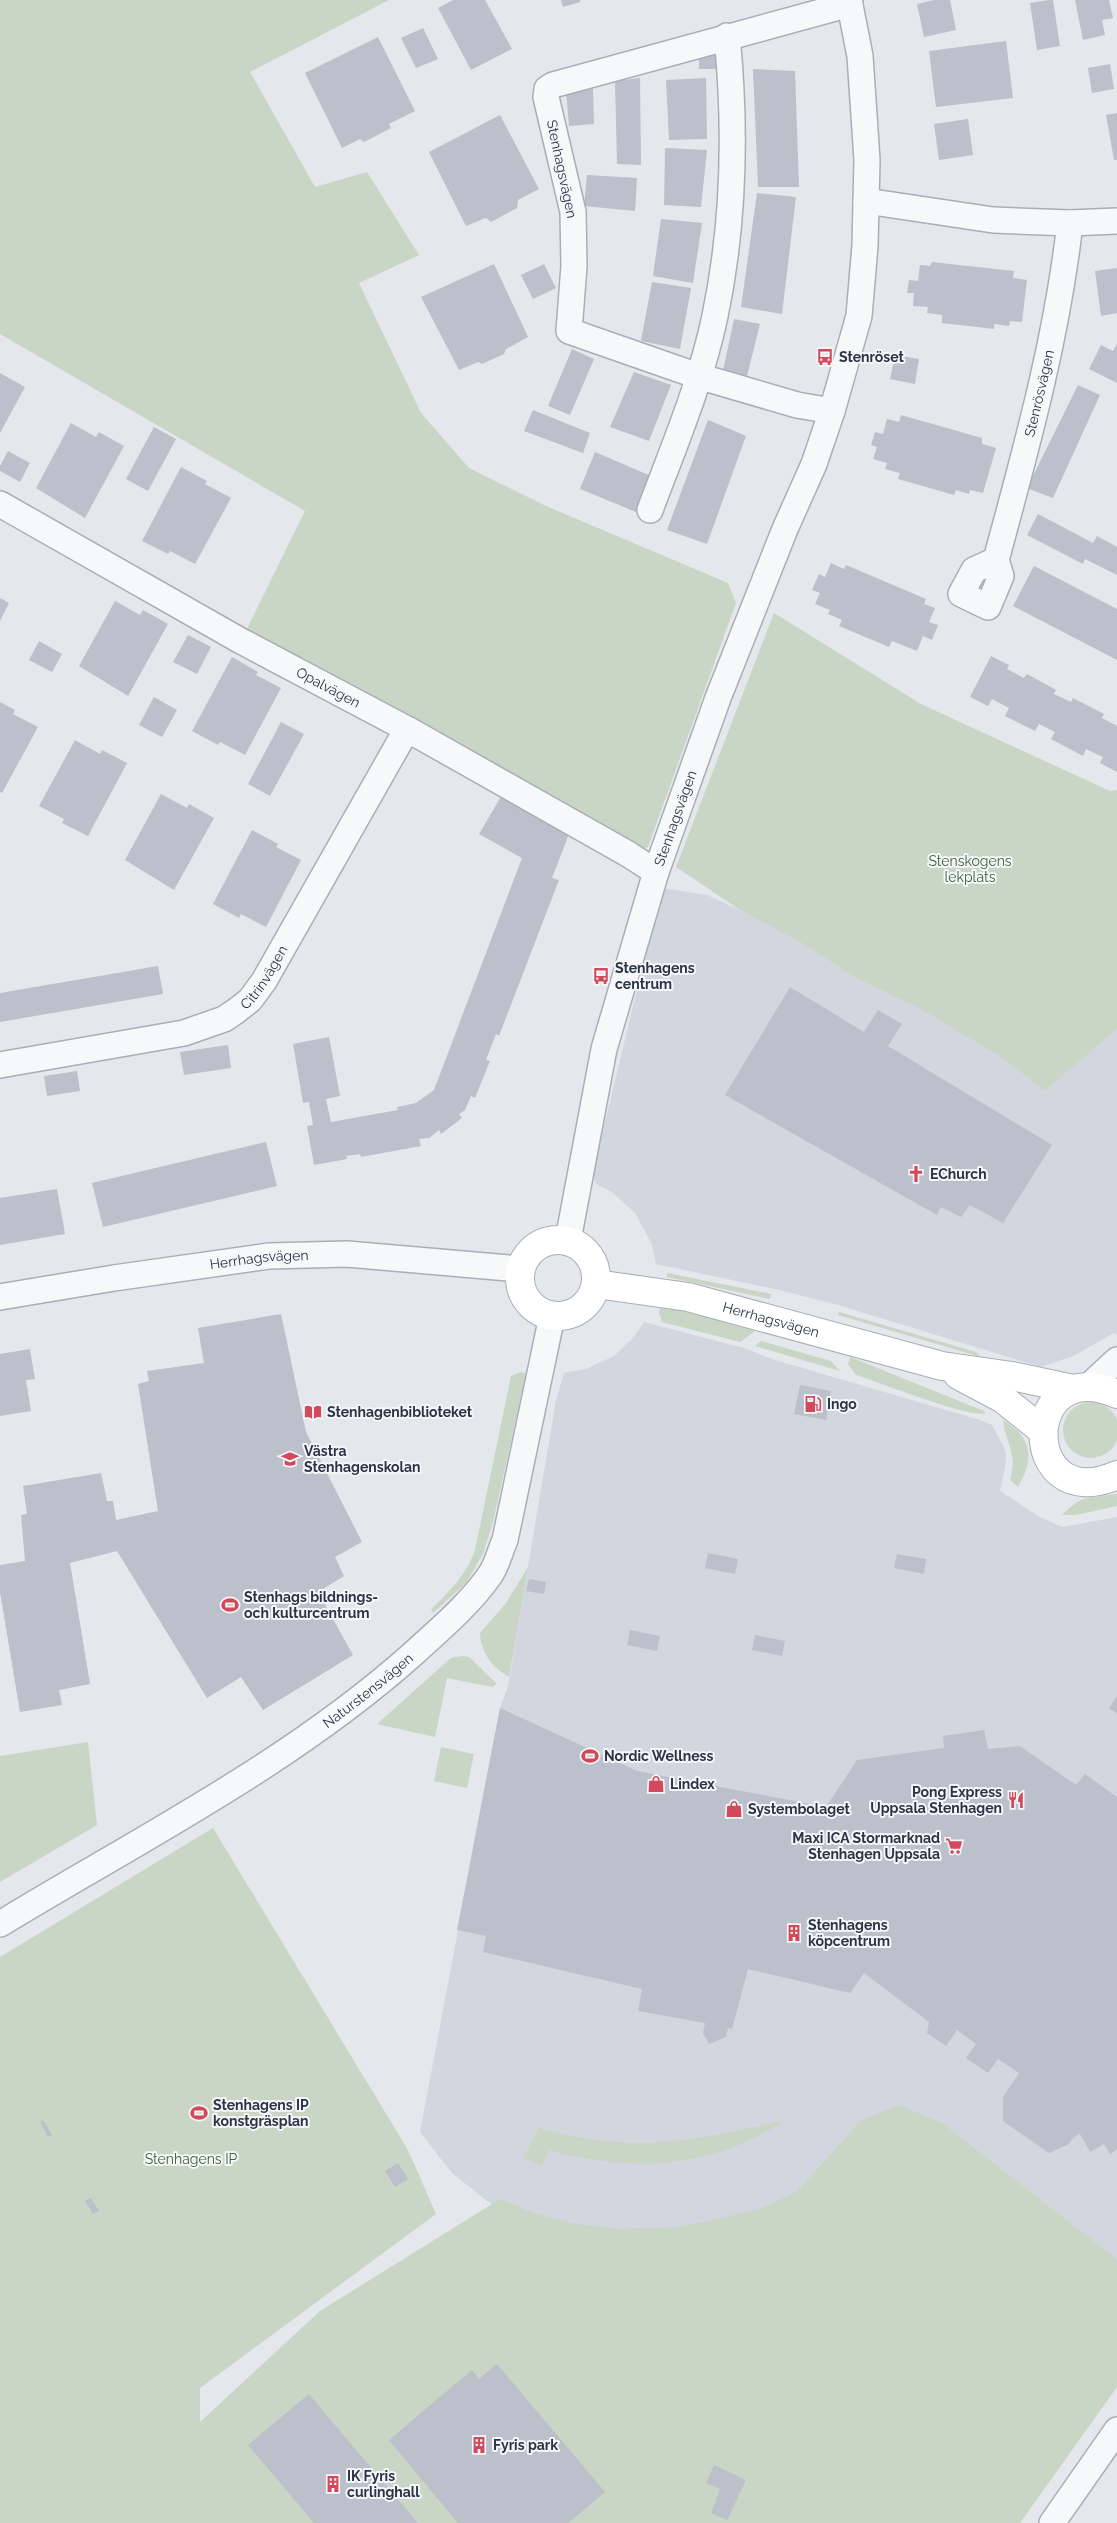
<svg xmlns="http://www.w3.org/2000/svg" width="1117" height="2523" font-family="Raleway,sans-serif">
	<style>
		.built { fill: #d2d6de }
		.green { fill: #c9d6c5 }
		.building { fill: #bbc0ca }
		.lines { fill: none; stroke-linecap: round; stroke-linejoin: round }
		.street-casing { stroke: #a9aeb7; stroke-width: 28 }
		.secondary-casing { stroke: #a9aeb7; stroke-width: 30 }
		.street { stroke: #f7f8fa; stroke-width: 25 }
		.secondary { stroke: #fff; stroke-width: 28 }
		.labels { text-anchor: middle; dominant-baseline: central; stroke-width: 4; stroke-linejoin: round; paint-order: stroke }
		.street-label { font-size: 14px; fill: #2b3445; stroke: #f4f6f9 }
		.poi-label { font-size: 14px; font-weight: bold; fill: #2b3445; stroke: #f4f6f9; text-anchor: start }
		.park-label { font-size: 14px; fill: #3f6138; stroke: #f4f6f9 }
	</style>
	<rect width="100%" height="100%" fill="#e4e7ec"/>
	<!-- built -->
	<g class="built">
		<polygon points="662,888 707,895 740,910 798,941 854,977 920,1009 1002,1058 1045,1091 1117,1029 1117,1335 1114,1333 1073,1356 1041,1367 838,1305 775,1289 656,1264 652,1244 635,1213 612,1192 596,1184 592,1175"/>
		<polygon points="644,1322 744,1348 775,1360 980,1420 992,1425 1003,1445 1006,1455 1005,1468 1000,1491 1040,1517 1062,1527 1117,1517 1117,2259 944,2124 860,2121 736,2258 638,2321 452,2173 420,2132 500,1708 508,1686 556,1400 564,1373 586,1369 614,1356 633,1338"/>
	</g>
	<!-- green -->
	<g class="green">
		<polygon points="0,0 389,0 250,72 315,187 367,172 419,255 359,283 421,413 469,468 546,506 728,583 736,603 648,847 628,854 241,641 305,511 0,334"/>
		<polygon points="774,613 921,704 1110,791 1117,790 1117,1029 1045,1091 1002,1058 920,1009 854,977 798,941 740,910 676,867"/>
		<polygon points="667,1273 771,1294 770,1299 667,1277"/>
		<polygon points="661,1305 755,1329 754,1332 740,1342 662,1322 659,1312"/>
		<polygon points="839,1312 976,1352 981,1357 838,1315"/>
		<polygon points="761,1341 831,1361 840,1371 755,1346"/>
		<path d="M850,1357L984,1411L985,1413C971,1419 876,1381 856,1375L848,1364Z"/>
		<path d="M520,1372L526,1373L493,1522L483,1554L466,1583L433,1613L431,1610C449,1591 466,1576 475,1550L511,1376Z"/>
		<circle cx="1091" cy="1430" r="28"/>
		<path d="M1003,1420C1032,1437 1035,1458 1018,1487L1010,1480C1018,1453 1006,1445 1003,1420Z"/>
		<path d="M1117,1494V1506L1076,1515H1062C1081,1495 1091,1497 1117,1494Z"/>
		<path d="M528,1567L509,1677C492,1667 481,1653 480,1633L506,1603Z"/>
		<polygon points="462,1656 469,1657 497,1684 492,1687 447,1678 435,1737 377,1724 451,1658"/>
		<polygon points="88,1742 97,1825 0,1882 0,1756"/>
		<polygon points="441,1747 474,1754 467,1788 434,1781"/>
		<polygon points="213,1828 408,2150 436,2214 200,2388 200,2422 320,2311 500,2199 536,2214 573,2223 620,2229 678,2227 717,2219 762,2208 796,2192 860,2121 899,2105 944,2124 1117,2259 1117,2387 1020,2523 0,2523 0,1957"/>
		<path d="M780,2121V2124C704,2170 632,2172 548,2150L542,2166L523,2158L539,2128C626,2154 694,2142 780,2121Z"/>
	</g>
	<!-- building -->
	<g class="building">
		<polygon points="453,0 485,0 512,49 471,70 438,8"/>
		<polygon points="561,0 580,0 580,2 563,7"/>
		<polygon points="934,0 950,0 956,30 924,37 917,4"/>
		<polygon points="1049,0 1053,0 1060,46 1037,50 1030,3"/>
		<polygon points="1075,0 1109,0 1113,18 1102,20 1105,35 1083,40"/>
		<polygon points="423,28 438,59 416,68 401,38"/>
		<polygon points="378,37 415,111 389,124 391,128 364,142 360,139 342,148 305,73"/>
		<polygon points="1006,41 1013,98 936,107 929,51"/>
		<polygon points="699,50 718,50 719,69 699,69"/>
		<polygon points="1110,64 1114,89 1092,93 1088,68"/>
		<polygon points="753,69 795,71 799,187 758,187"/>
		<polygon points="640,78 641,165 617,164 615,81"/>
		<polygon points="706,78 707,139 669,140 666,80"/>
		<polygon points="593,89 594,124 569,126 566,90"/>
		<polygon points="1117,113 1117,160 1114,160 1106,115"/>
		<polygon points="500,115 539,189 518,200 517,208 491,222 486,218 466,226 429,152"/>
		<polygon points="968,119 973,155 939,160 934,124"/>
		<polygon points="665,148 707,150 701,207 664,205"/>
		<polygon points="587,175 637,178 635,211 584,206"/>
		<polygon points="757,193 796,197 782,314 741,307"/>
		<polygon points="661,219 702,223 693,283 653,276"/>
		<polygon points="932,262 1014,271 1013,278 1027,280 1022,322 1010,321 1009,326 994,324 994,329 942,323 942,315 927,313 928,307 913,306 914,293 907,293 909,280 918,281 920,265 930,266"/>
		<polygon points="494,264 528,337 506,349 504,354 482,364 478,362 459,370 421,297"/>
		<polygon points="544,264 556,288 533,299 521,275"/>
		<polygon points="1117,268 1117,313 1101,316 1095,271"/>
		<polygon points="652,282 691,288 680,349 641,341"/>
		<polygon points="734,319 760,324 746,380 723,371"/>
		<polygon points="1117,344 1117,383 1089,369 1101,345 1113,351"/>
		<polygon points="572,349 594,359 570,415 548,406"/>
		<polygon points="895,355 919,359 915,384 890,379"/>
		<polygon points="634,372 671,385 649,441 610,427"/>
		<polygon points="0,373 25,387 0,433"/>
		<polygon points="1078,385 1100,395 1053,498 1027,488"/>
		<polygon points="533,410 590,433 583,453 524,431"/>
		<polygon points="901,415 982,438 982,444 996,448 983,493 970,490 969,494 956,490 954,495 898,479 900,473 885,469 887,463 873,459 877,447 871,445 875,432 883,434 887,419 899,422"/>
		<polygon points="708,420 746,436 707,544 667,530"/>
		<polygon points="71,423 96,437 99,432 124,446 85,518 36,488"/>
		<polygon points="154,427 176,439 148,491 126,479"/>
		<polygon points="8,451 30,463 20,482 0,471 0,466"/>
		<polygon points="595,452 651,476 636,512 580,489"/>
		<polygon points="181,467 207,481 205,484 231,498 195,564 170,551 168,554 142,541"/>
		<polygon points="1038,514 1093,543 1097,536 1117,547 1117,575 1085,559 1083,564 1027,535"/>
		<polygon points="831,563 844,569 846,565 926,599 924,604 935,608 929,622 938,625 932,640 923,636 917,651 892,641 889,647 839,626 842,620 828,614 830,610 815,604 820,593 812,590 819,574 825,577"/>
		<polygon points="1034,566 1117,609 1117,660 1013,606"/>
		<polygon points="0,598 9,603 0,621"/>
		<polygon points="115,601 140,615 143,610 168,624 128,696 79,666"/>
		<polygon points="188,635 211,647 197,674 173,662"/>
		<polygon points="39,641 62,654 52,672 29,660"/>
		<polygon points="991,656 1009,665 1007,669 1024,678 1027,674 1056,690 1054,694 1071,702 1073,698 1104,714 1102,718 1117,726 1117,772 1100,763 1103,757 1086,749 1083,756 1051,739 1055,732 1039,724 1035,731 1005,716 1009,708 992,699 988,706 970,697"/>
		<polygon points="232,657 258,672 256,675 281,688 245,755 220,742 218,745 192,731"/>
		<polygon points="154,697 177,710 162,737 139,725"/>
		<polygon points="0,702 15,710 13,714 38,727 2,793 0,792"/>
		<polygon points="281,722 304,734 270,796 248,784"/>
		<polygon points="75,740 100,754 102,750 127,763 88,836 62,823 64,819 39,806"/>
		<polygon points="161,794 187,808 189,804 214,818 174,890 125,860"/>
		<polygon points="502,795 569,834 552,878 559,880 499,1036 496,1034 486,1060 490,1061 475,1098 471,1096 465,1110 459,1114 462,1118 441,1134 439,1130 429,1138 419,1139 421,1146 361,1157 360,1154 346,1156 347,1159 314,1165 307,1126 313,1125 309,1102 303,1103 293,1044 329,1037 340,1096 326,1099 331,1122 398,1110 397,1107 416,1103 434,1090 522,858 479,834"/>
		<polygon points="252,830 278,844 276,847 301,860 266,927 241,914 239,918 213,904"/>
		<polygon points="158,966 163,994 0,1022 0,993"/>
		<polygon points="790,987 864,1032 878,1010 902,1024 888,1046 1052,1145 1003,1223 970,1205 961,1217 941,1207 937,1215 725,1095"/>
		<polygon points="228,1045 231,1068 184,1075 180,1052"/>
		<polygon points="77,1071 80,1091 47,1096 44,1076"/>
		<polygon points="266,1142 277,1186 103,1227 92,1183"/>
		<polygon points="57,1189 65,1234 0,1245 0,1198"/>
		<polygon points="281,1314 306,1432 362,1542 335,1557 344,1576 318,1592 353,1655 263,1710 241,1677 207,1698 117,1551 70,1563 90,1684 59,1690 62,1705 20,1712 0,1592 0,1565 25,1561 21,1515 27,1514 23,1486 101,1473 107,1501 113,1501 116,1520 158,1511 138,1384 149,1381 147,1371 204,1363 198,1328"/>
		<polygon points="30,1349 35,1379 26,1380 31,1411 0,1416 0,1354"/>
		<polygon points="800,1385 831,1391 826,1420 794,1414"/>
		<polygon points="708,1553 738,1559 735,1574 705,1568"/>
		<polygon points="897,1554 926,1559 924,1574 894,1568"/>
		<polygon points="529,1579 546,1582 544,1594 526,1591"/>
		<polygon points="630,1630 660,1636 657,1651 627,1645"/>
		<polygon points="755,1635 785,1641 782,1656 752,1650"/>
		<polygon points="1117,1696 1117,1714 1109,1708"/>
		<polygon points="500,1708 637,1771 826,1807 857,1760 944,1748 943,1736 984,1730 988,1749 1020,1746 1076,1785 1085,1774 1117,1797 1117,2149 1110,2154 1104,2144 1090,2152 1080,2134 1074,2137 1069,2144 1049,2153 1003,2121 1003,2097 1019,2073 998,2059 988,2073 966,2058 976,2044 957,2030 946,2046 927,2033 929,2022 864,1973 850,1993 748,1969 732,2029 728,2028 726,2037 709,2044 703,2033 705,2023 638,2011 642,1989 483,1952 486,1936 457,1930"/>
		<polygon points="43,2120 52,2135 48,2137 40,2122"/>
		<polygon points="398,2163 408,2179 395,2187 385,2171"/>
		<polygon points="91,2198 99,2211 93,2214 85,2201"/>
		<polygon points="497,2364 605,2492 568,2523 458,2523 389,2440 472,2370 479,2379"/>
		<polygon points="309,2394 329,2418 418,2523 314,2523 248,2445"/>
		<polygon points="714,2465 746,2480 727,2520 711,2513 720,2489 706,2483"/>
	</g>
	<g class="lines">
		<!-- street casing -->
		<g class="street-casing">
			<g id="street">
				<polyline points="866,201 993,220 1070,223 1117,221"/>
				<polyline points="832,411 797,405 698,376 569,331 574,266 573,212 546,97 547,89 553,85 850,4"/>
				<path id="s1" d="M0,504L241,641L407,729L628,854L656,872"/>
				<path d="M650,510C674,446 701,383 715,316C734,225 736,128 727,36"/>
				<path id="s2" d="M996,560L1001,576L988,607L961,594L974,570L996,560C1026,449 1057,339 1070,223"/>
				<path id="s3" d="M0,1065L184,1033L224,1019L236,1011L250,1000L264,981L407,729"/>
				<path id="s4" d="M568,1240L604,1049L656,872L718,698L785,529L814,464L832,411L859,316L865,246L867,160L860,56L849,0"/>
				<path id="s5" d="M0,1297L114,1278L269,1256L347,1254L520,1269"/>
				<polyline points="1089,1386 1117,1360"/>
				<path id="s6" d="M0,1924C140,1839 291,1763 414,1653C440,1629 469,1605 490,1575C497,1565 500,1551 505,1540L552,1316"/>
				<polyline points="1052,2523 1117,2430"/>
			</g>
		</g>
		<!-- secondary casing -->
		<g class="secondary-casing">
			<g id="secondary">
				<circle cx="558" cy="1278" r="38"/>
				<path id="s7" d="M596,1284L688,1297L942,1366L1012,1376L1073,1389"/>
				<polyline points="958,1375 1003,1399 1042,1430"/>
				<path d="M1117,1394C1019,1352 1019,1518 1117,1475"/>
			</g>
		</g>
		<!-- street -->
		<use href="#street" class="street"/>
		<!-- secondary -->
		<use href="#secondary" class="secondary"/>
	</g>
	<!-- icons -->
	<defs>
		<g id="bus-bare" transform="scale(1.35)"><path d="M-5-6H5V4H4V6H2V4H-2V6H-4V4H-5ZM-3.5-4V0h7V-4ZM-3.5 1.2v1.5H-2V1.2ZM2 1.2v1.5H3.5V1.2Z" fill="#d1495b" stroke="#f4f6f9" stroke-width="2.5" paint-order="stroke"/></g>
		<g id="church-bare" transform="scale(1.35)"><path d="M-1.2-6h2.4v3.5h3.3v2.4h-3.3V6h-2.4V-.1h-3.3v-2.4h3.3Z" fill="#d1495b" stroke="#f4f6f9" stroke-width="2.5" paint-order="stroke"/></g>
		<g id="fuel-bare" transform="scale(1.35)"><path d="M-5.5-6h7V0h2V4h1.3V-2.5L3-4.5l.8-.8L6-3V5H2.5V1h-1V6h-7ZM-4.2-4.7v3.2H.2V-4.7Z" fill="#d1495b" stroke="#f4f6f9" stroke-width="2.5" paint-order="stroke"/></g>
		<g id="library-bare" transform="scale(1.35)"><path d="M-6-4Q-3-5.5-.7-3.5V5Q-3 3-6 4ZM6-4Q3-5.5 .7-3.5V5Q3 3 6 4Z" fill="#d1495b" stroke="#f4f6f9" stroke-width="2.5" paint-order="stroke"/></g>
		<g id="school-bare" transform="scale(1.35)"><path d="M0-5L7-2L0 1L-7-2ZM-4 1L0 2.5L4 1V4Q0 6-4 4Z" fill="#d1495b" stroke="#f4f6f9" stroke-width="2.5" paint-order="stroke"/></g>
		<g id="stadium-bare" transform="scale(1.35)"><path d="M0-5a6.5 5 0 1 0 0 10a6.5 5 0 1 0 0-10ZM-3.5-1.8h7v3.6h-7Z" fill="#d1495b" stroke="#f4f6f9" stroke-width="2.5" paint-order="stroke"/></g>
		<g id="shop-bare" transform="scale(1.35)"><path d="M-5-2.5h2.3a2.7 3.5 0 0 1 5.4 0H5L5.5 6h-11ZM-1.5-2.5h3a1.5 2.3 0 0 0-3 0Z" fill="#d1495b" stroke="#f4f6f9" stroke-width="2.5" paint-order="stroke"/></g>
		<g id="restaurant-bare" transform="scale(1.35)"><path d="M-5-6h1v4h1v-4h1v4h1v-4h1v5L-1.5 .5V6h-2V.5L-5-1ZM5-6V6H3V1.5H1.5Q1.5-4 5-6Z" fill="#d1495b" stroke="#f4f6f9" stroke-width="2.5" paint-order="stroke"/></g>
		<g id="supermarket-bare" transform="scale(1.35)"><path d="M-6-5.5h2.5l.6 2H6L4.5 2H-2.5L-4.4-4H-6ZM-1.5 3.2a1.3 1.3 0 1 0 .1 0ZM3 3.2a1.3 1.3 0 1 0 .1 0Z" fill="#d1495b" stroke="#f4f6f9" stroke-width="2.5" paint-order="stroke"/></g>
		<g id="building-bare" transform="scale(1.35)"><path d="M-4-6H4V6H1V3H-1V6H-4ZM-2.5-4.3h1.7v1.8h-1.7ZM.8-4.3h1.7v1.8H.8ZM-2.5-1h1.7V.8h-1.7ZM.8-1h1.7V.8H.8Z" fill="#d1495b" stroke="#f4f6f9" stroke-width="2.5" paint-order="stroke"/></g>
	</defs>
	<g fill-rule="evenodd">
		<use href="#bus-bare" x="825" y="357"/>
		<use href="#bus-bare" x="601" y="976"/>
		<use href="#church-bare" x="916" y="1174"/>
		<use href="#fuel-bare" x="813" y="1404"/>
		<use href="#library-bare" x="313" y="1412"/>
		<use href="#school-bare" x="290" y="1459"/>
		<use href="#stadium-bare" x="230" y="1605"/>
		<use href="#stadium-bare" x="590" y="1756"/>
		<use href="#shop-bare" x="656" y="1784"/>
		<use href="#restaurant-bare" x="1016" y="1800"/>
		<use href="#shop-bare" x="734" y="1809"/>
		<use href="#supermarket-bare" x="954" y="1846"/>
		<use href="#building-bare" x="794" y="1933"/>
		<use href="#stadium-bare" x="199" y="2113"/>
		<use href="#building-bare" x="479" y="2445"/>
		<use href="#building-bare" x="333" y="2484"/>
	</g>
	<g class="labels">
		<!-- street labels -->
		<g class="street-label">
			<text transform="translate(562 169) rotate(78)">Stenhagsvägen</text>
			<text stroke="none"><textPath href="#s2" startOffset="304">Stenrösvägen</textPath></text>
			<text stroke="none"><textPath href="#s1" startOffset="376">Opalvägen</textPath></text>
			<text stroke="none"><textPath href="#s4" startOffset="436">Stenhagsvägen</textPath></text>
			<text stroke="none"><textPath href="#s3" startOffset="288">Citrinvägen</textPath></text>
			<text stroke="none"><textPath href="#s5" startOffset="262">Herrhagsvägen</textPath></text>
			<text stroke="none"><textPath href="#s7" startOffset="179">Herrhagsvägen</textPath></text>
			<text stroke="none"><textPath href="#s6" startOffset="436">Naturstensvägen</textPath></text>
		</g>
		<!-- poi labels -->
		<g class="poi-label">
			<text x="839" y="357">Stenröset</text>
			<text x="615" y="968">Stenhagens<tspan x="615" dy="16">centrum</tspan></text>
			<text x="930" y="1174">EChurch</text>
			<text x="827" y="1404">Ingo</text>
			<text x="327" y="1412">Stenhagenbiblioteket</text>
			<text x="304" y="1451">Västra<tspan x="304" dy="16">Stenhagenskolan</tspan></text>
			<text x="244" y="1597">Stenhags bildnings-<tspan x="244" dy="16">och kulturcentrum</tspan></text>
			<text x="604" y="1756">Nordic Wellness</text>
			<text x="670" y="1784">Lindex</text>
			<text x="1002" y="1792" text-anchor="end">Pong Express<tspan x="1002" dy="16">Uppsala Stenhagen</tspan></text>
			<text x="748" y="1809">Systembolaget</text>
			<text x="940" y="1838" text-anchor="end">Maxi ICA Stormarknad<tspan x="940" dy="16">Stenhagen Uppsala</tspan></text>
			<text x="808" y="1925">Stenhagens<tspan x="808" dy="16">köpcentrum</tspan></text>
			<text x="213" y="2105">Stenhagens IP<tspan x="213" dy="16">konstgräsplan</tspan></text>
			<text x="493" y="2445">Fyris park</text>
			<text x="347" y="2476">IK Fyris<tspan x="347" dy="16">curlinghall</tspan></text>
		</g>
		<!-- park labels -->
		<g class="park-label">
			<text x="970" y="861">Stenskogens<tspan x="970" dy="16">lekplats</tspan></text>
			<text x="191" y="2159">Stenhagens IP</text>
		</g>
	</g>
</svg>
